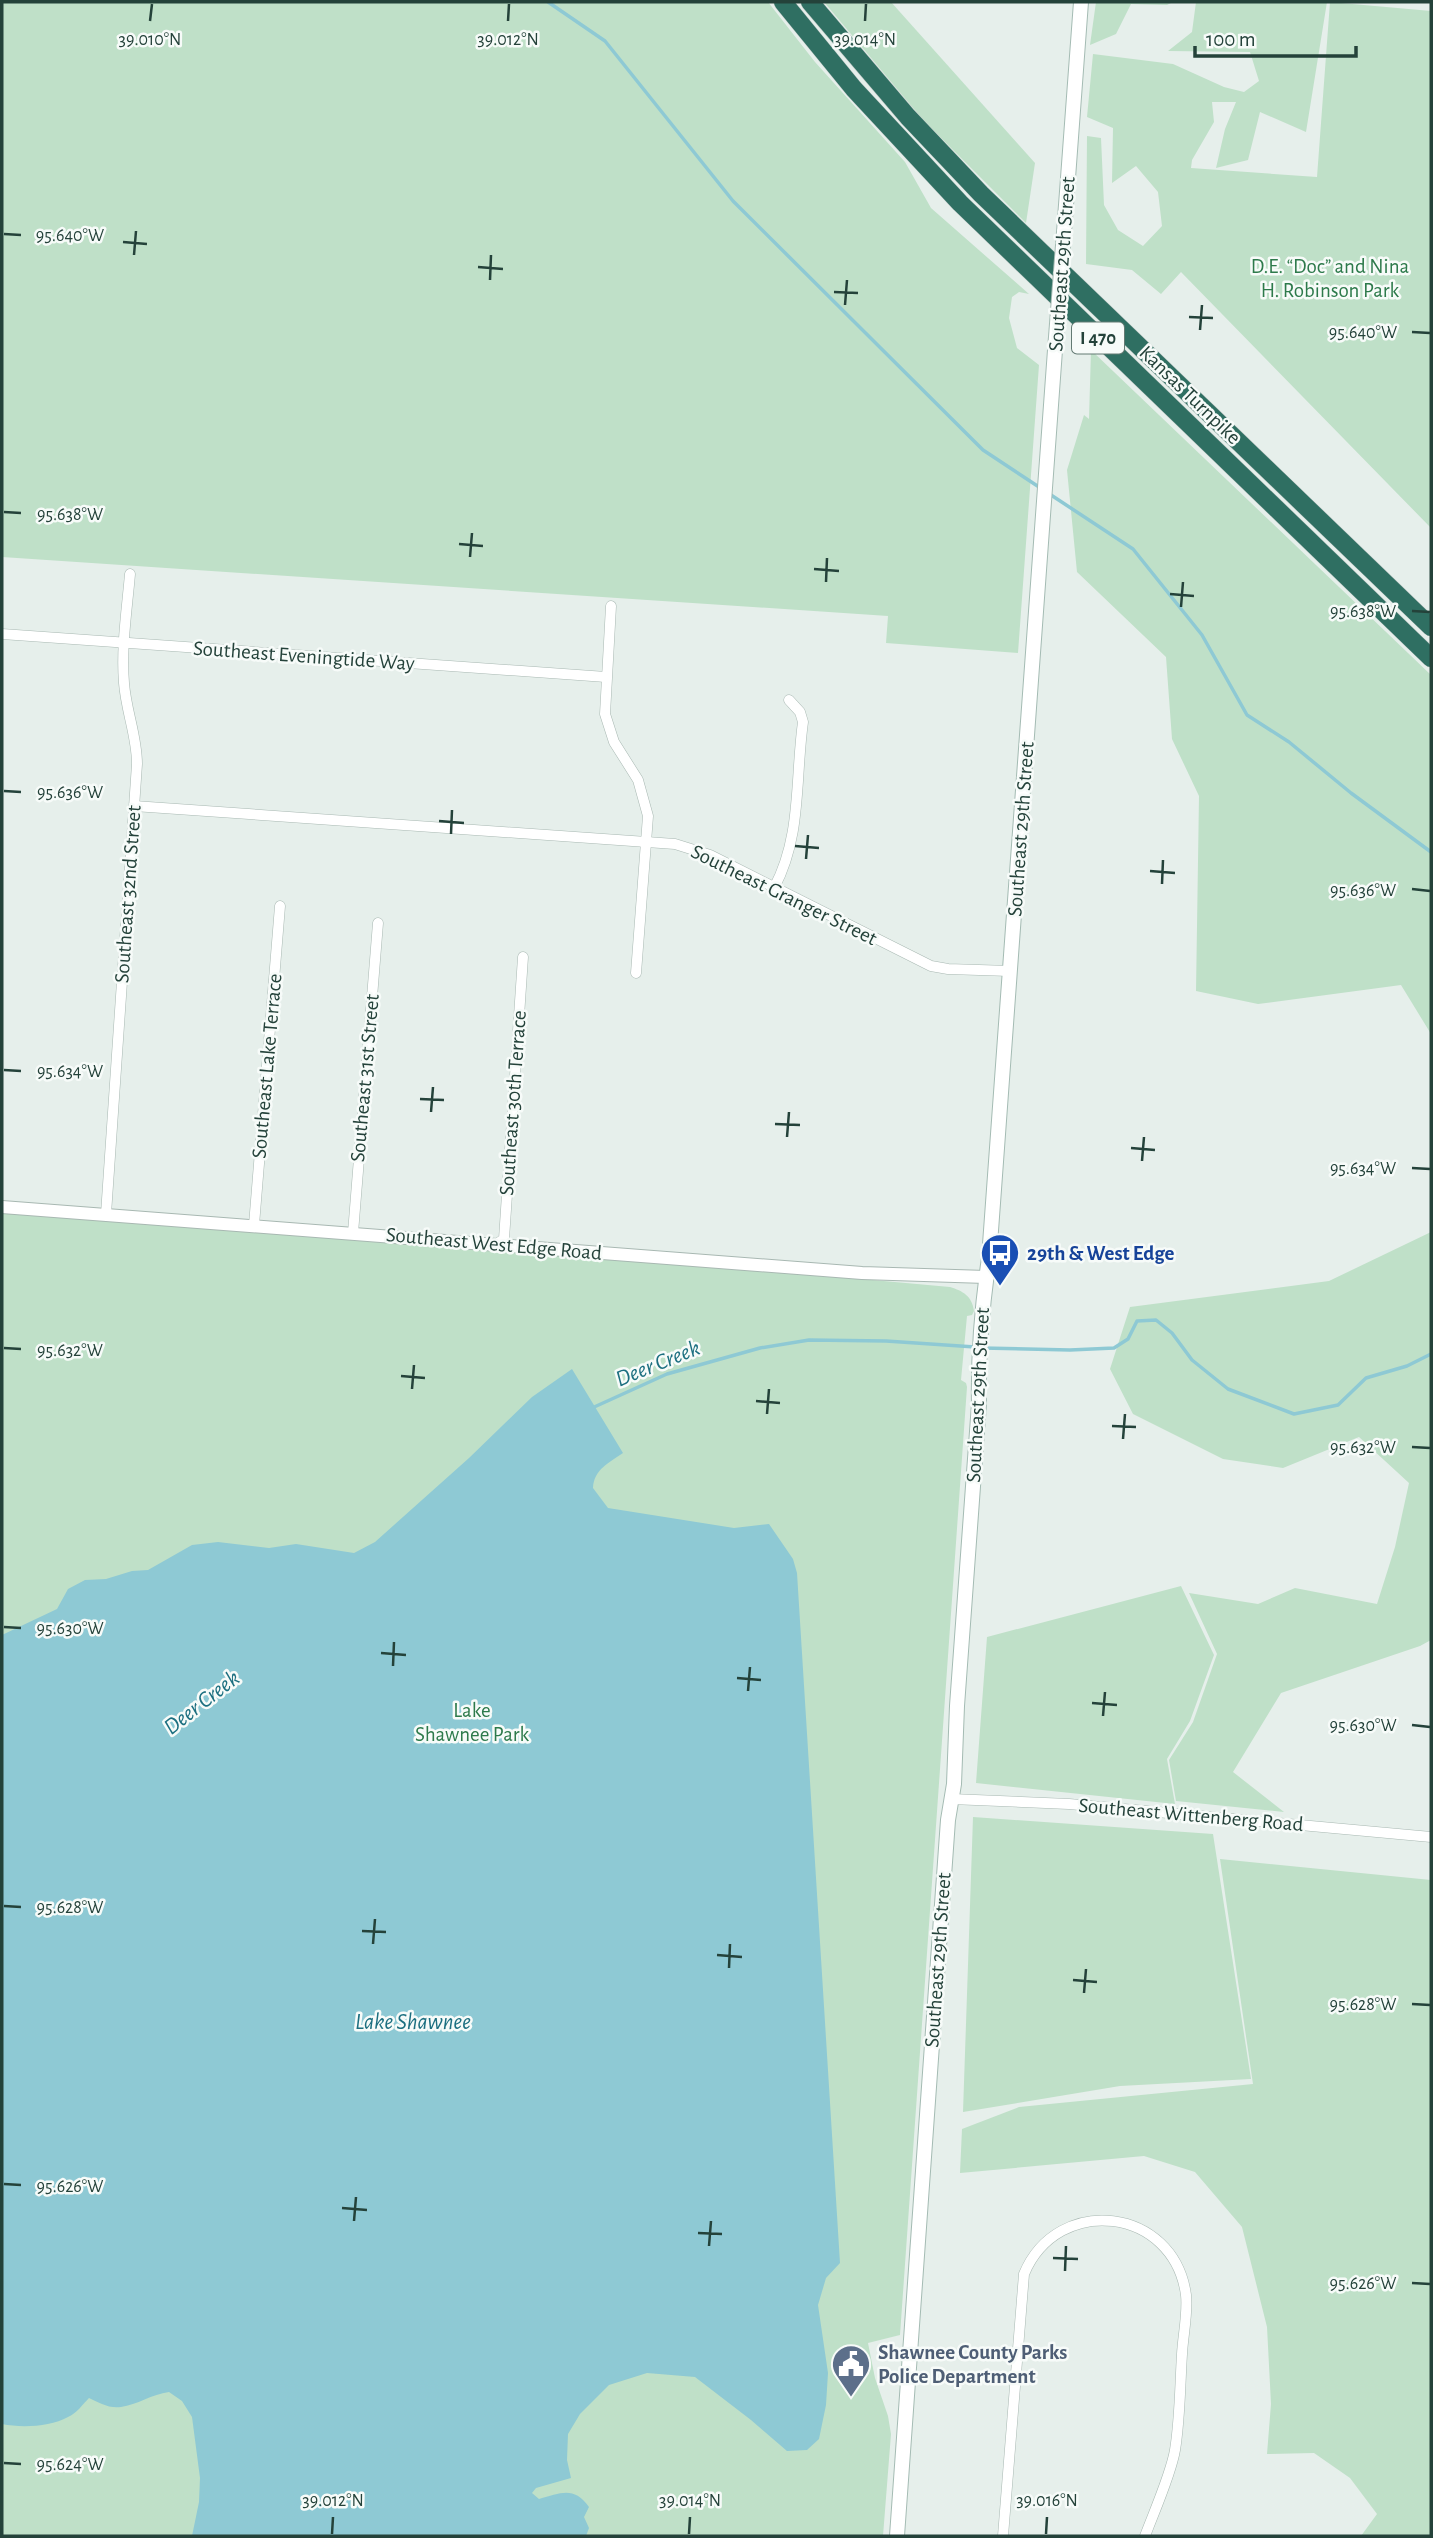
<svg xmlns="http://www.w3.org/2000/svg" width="1433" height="2538" font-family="'Alegreya Sans',sans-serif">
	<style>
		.green { fill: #bfe0c8 }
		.water { fill: #8ec9d4 }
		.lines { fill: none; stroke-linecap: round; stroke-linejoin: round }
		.stream { stroke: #8ec9d4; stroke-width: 3.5 }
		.minor-casing { stroke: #a8b8b2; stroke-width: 11 }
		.tertiary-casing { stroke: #a8b8b2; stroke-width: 14 }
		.secondary-casing { stroke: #a4bbb3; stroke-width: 16 }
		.motorway-casing { stroke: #c2cac8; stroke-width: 19 }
		.minor { stroke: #fff; stroke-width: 10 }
		.tertiary { stroke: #fff; stroke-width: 12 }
		.secondary { stroke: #fff; stroke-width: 14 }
		.motorway { stroke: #2f6f62; stroke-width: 18 }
		.secondary-bridge-casing { stroke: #a4bbb3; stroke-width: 16; stroke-linecap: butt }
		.secondary-bridge { stroke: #fff; stroke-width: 14 }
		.ticks { fill: none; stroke: #24423a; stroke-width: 2.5 }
		.labels { text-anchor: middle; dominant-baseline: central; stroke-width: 5; stroke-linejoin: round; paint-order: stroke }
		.shield { fill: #f7fbf9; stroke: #637a73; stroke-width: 2 }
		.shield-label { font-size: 19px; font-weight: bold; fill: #24423a }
		.street-label { font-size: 21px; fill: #24423a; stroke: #f7fbf9 }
		.park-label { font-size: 21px; fill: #2d7a4b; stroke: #f7fbf9 }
		.transit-label { font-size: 21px; font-weight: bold; fill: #164399; stroke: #f7fbf9; text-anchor: start }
		.service-label { font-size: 21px; font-weight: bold; fill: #4e5e75; stroke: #f7fbf9; text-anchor: start }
		.water-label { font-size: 23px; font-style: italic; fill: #1c6f80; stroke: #f7fbf9 }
		.ticks-label { font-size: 18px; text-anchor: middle; fill: #24423a; stroke: #f7fbf9; stroke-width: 5; stroke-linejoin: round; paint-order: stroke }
	</style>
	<rect width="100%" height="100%" fill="#e6efeb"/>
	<!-- green -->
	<g class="green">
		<polygon points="2,2 768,2 815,62 905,162 931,208 1029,294 1019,292 1012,297 1009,318 1017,348 1039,365 1018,653 886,643 888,616 2,557"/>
		<polygon points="824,2 891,2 1035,163 1026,223 924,121"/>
		<polygon points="1096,2 1173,2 1167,5 1131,4 1116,34 1090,45"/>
		<polygon points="1196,2 1327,2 1306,132 1260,112 1248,160 1216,168 1225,129 1236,102 1212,102 1214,122 1192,160 1191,168 1317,177 1330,2 1431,11 1431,528 1181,272 1161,294 1132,270 1086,264 1087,136 1101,138 1104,205 1118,230 1143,246 1162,226 1158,192 1136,166 1112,183 1113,128 1087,117 1093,54 1173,64 1224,87 1244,92 1259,81 1250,52 1168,51 1192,32"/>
		<polygon points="1091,350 1431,675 1431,1034 1401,985 1258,1004 1196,991 1199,796 1172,739 1166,657 1077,572 1067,470 1084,415 1089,419"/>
		<path d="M2,1212L431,1244L504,1252L784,1272L950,1287C963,1291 972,1296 974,1311L972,1315L967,1316L961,1380L966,1383L967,1387L900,2335L868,2343L875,2378L888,2416L891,2434L883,2536H2Z"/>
		<polygon points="1431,1232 1431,1640 1420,1646 1281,1693 1233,1772 1284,1812 1176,1801 1169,1760 1193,1722 1217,1654 1189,1593 1258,1604 1295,1588 1377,1604 1395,1547 1409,1483 1359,1437 1283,1468 1223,1459 1133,1414 1110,1369 1130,1307 1329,1281"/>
		<polygon points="1181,1586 1214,1655 1190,1721 1167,1759 1175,1804 976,1783 987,1637"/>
		<polygon points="973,1817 1213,1834 1251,2079 1120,2086 963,2112"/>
		<polygon points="1220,1859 1431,1880 1431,2536 1361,2536 1377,2514 1350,2478 1314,2453 1267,2454 1271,2404 1267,2327 1242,2227 1195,2172 1144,2156 960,2173 962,2129 1019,2107 1253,2084"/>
	</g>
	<!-- water -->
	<path class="water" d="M572,1369L623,1453C609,1463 594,1469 593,1488L608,1508L734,1528L769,1524L793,1559L797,1573L840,2263L826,2278L818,2305L828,2373L826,2405L819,2439L807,2450L787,2451L751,2420L695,2377L647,2373L609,2385L580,2414L568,2434L567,2460L571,2478L536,2488L532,2493L539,2499C561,2493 574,2486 589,2507L584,2517L589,2528L586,2536H192L199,2502L200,2478L192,2417L182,2401L169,2392C152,2394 137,2405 121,2407C109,2409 98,2402 89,2398C83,2404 76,2414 68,2417C50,2427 21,2428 2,2424V1635L57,1609L68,1589L85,1580L106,1579L132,1571L148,1570L192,1545L218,1542L269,1548L296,1544L354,1553L375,1542L469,1458L532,1397Z"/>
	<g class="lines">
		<!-- stream -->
		<g class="stream">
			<polyline points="548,2 605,41 733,201 983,450 1042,489"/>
			<polyline points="1048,493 1133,549 1202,635 1247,715 1289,742 1351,793 1431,852"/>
			<polyline points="982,1348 1070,1350 1114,1348 1128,1339 1137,1321 1156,1320 1172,1333 1192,1360 1228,1389 1294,1414 1338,1405 1366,1378 1407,1366 1431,1354"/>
			<polyline points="592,1408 667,1374 760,1348 809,1340 886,1341 975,1347"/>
		</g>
		<!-- minor casing -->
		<g class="minor-casing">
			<g id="minor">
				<polyline points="611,606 605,714 614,742 638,780 648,816 636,973"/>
				<polyline points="2,634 606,677"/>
				<polyline points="134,806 675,844 710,855 931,966 948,969 1010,971"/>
				<path d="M774,888C802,836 795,779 803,722L800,712L789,700"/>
				<path d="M106,1214L137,764C137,736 126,711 124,683C121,648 127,609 130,574"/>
				<polyline points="254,1225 280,906"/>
				<polyline points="353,1233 378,923"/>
				<polyline points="495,1245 504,1239 523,957"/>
				<polyline points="951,1799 1069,1804 1431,1837"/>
				<path d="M1003,2536L1024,2274C1058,2193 1174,2207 1186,2295C1188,2313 1183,2335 1182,2354C1180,2386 1180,2419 1175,2450C1171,2474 1154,2512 1145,2536"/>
			</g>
		</g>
		<!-- tertiary casing -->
		<g class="tertiary-casing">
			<polyline id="tertiary" points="2,1207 862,1273 986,1277"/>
		</g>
		<!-- secondary casing -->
		<g class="secondary-casing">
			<g id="secondary">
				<polyline points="1064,232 1081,2"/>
				<path d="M897,2536L948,1820L954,1784L957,1706L979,1404C978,1355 982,1306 989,1258L1055,350"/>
			</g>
		</g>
		<!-- motorway casing -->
		<g class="motorway-casing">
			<g id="motorway">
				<polyline points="783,2 854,89 960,203 1431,658"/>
				<polyline points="810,2 908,117 981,194 1431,627"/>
			</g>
		</g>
		<!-- minor -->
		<use href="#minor" class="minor"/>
		<!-- tertiary -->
		<use href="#tertiary" class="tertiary"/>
		<!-- secondary -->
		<use href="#secondary" class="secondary"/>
		<!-- motorway -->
		<use href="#motorway" class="motorway"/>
		<!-- secondary-bridge casing -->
		<g class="secondary-bridge-casing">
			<polyline id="secondary-bridge" points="1055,350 1064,232"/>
		</g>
		<!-- secondary-bridge -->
		<use href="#secondary-bridge" class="secondary-bridge"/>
	</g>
	<!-- ticks -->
	<path class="ticks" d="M150,21L152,4M508,21L509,4M865,21L866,4M4,234L21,235M123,242L147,244M134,255L136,231M478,267L503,269M490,280L491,255M834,292L858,293M845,305L847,280M1189,317L1213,318M1200,330L1202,305M1412,332L1430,333M4,512L21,513M459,544L483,546M470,557L472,533M814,569L839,571M826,582L827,558M1170,594L1194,596M1181,607L1183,582M1412,611L1430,612M4,791L21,792M439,821L464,823M451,834L452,810M795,846L819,848M806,859L808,835M1150,871L1175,873M1162,884L1163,860M1412,889L1430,891M4,1070L21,1071M420,1099L444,1100M431,1112L433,1087M775,1124L800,1125M787,1137L789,1112M1131,1148L1155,1150M1142,1161L1144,1137M1412,1168L1430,1169M4,1348L21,1349M401,1376L425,1378M412,1389L414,1365M756,1401L780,1403M767,1414L769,1389M1112,1426L1136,1427M1123,1439L1125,1414M1412,1447L1430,1448M4,1627L21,1628M381,1653L406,1655M393,1666L394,1642M737,1678L761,1680M748,1691L750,1667M1092,1703L1117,1705M1103,1716L1105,1692M1412,1725L1430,1727M4,1906L21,1907M362,1931L386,1932M373,1944L375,1919M717,1955L742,1957M729,1968L730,1944M1073,1980L1097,1982M1084,1993L1086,1969M1412,2004L1430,2005M4,2184L21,2185M342,2208L367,2210M354,2221L356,2197M698,2233L722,2234M709,2246L711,2221M1053,2258L1078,2259M1065,2271L1066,2246M1412,2283L1430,2284M4,2463L21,2464M332,2534L333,2517M689,2534L690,2517M1046,2534L1047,2517"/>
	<!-- icons -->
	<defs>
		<g id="bus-pin" transform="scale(2.0125)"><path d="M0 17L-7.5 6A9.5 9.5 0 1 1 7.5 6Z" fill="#1a4fb4" stroke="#f7fbf9"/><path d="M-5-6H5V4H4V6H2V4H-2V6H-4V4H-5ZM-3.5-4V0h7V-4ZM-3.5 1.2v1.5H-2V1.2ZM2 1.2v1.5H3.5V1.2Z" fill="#fff"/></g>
		<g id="civic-pin" transform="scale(2.0125)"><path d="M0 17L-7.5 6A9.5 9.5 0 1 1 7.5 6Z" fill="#5c6f8a" stroke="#f7fbf9"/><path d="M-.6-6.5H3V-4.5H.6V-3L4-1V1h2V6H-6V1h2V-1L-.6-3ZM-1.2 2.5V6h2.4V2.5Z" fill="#fff"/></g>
	</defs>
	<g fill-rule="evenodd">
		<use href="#bus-pin" x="1000" y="1253"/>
		<use href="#civic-pin" x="851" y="2364"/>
	</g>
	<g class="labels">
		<!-- shield labels -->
		<rect class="shield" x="1072" y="322.5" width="52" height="31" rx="5"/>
		<g class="shield-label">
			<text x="1098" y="338">I 470</text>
		</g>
		<!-- street labels -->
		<g class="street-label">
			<text transform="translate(1062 264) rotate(-86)">Southeast 29th Street</text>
			<text transform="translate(1190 395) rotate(44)">Kansas Turnpike</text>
			<text transform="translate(304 656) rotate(4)">Southeast Eveningtide Way</text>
			<text transform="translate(1021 829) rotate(-86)">Southeast 29th Street</text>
			<text transform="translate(128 894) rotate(-86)">Southeast 32nd Street</text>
			<text transform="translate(784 895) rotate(26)">Southeast Granger Street</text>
			<text transform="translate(267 1066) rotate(-85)">Southeast Lake Terrace</text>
			<text transform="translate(365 1078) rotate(-85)">Southeast 31st Street</text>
			<text transform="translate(513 1103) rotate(-86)">Southeast 30th Terrace</text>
			<text transform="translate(494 1244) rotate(5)">Southeast West Edge Road</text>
			<text transform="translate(978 1395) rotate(-87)">Southeast 29th Street</text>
			<text transform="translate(1191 1815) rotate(5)">Southeast Wittenberg Road</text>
			<text transform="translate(938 1960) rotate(-86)">Southeast 29th Street</text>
		</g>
		<!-- park labels -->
		<g class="park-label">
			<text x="1330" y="266">D.E. “Doc” and Nina<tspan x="1330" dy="24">H. Robinson Park</tspan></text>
			<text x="472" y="1710">Lake<tspan x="472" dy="24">Shawnee Park</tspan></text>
		</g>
		<!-- transit labels -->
		<g class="transit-label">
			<text x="1027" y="1253">29th &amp; West Edge</text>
		</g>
		<!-- service labels -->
		<g class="service-label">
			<text x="878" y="2352">Shawnee County Parks<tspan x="878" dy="24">Police Department</tspan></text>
		</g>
		<!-- water labels -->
		<g class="water-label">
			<text transform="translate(658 1364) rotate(-22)">Deer Creek</text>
			<text transform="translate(202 1703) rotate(-38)">Deer Creek</text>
			<text x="413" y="2022">Lake Shawnee</text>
		</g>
	</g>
	<g class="ticks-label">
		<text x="508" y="45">39.012°N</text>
		<text x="865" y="45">39.014°N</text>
		<text x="150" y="45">39.010°N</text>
		<text x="70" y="241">95.640°W</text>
		<text x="1363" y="338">95.640°W</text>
		<text x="70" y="520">95.638°W</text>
		<text x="1363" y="617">95.638°W</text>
		<text x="70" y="798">95.636°W</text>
		<text x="1363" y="896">95.636°W</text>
		<text x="70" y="1077">95.634°W</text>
		<text x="1363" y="1174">95.634°W</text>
		<text x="70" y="1356">95.632°W</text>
		<text x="1363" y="1453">95.632°W</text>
		<text x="70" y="1634">95.630°W</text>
		<text x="1363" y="1731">95.630°W</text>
		<text x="70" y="1913">95.628°W</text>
		<text x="1363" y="2010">95.628°W</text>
		<text x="70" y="2192">95.626°W</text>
		<text x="1363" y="2289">95.626°W</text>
		<text x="70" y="2470">95.624°W</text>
		<text x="333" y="2506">39.012°N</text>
		<text x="690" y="2506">39.014°N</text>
		<text x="1047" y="2506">39.016°N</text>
	</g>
	<!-- border -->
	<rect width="1433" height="2538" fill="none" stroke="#24423a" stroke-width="7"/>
	<!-- scale -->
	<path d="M1195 46v10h161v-10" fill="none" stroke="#24423a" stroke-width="3.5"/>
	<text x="1206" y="46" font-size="21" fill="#24423a" stroke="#f7fbf9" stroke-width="5" paint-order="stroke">100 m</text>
</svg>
